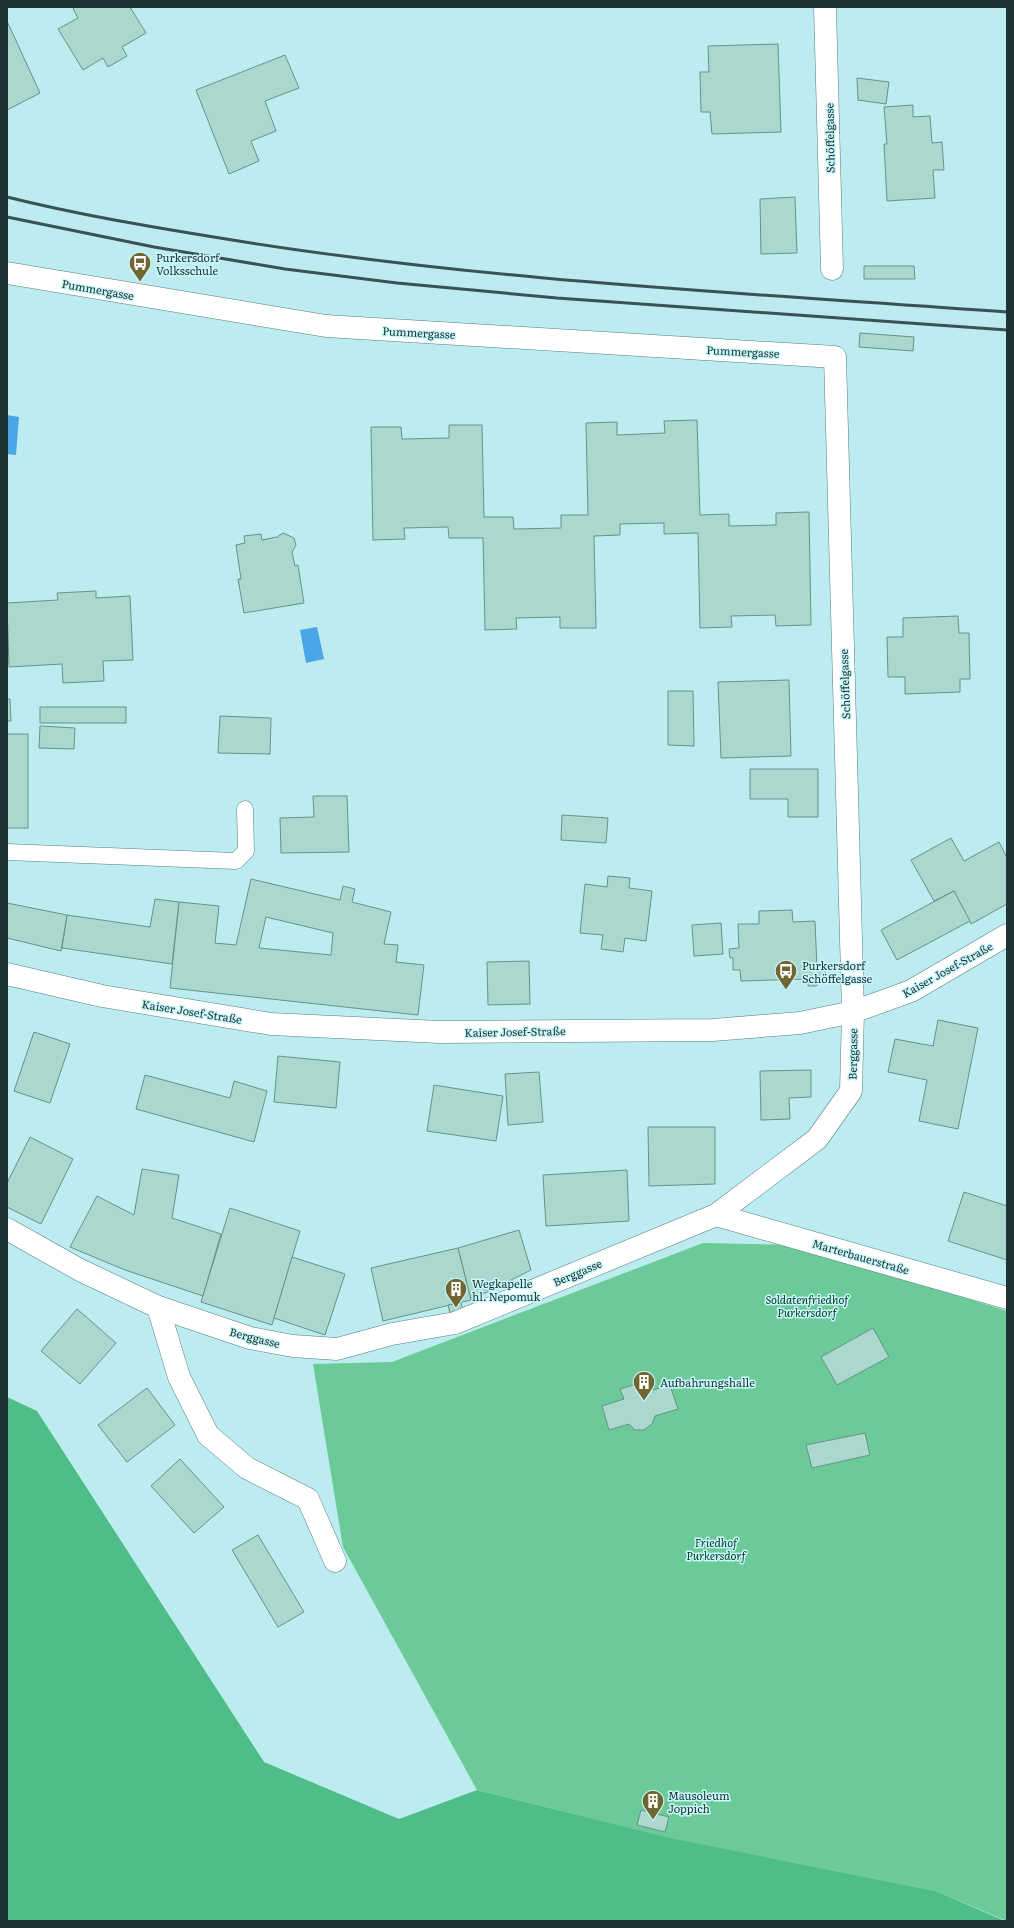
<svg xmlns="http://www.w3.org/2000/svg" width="1014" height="1928" font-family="Literata,serif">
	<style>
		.green { fill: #6cca99 }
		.forest { fill: #4ebd87 }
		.water { fill: #4ba6e8 }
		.building { fill: #aad8ce; stroke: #679289; fill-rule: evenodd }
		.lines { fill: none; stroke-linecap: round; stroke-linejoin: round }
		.lane-casing { stroke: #527f82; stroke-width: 17 }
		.street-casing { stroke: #527f82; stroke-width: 23 }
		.secondary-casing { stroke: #527f82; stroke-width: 23 }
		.lane { stroke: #fff; stroke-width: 16 }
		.street { stroke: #fff; stroke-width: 22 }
		.secondary { stroke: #fff; stroke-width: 22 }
		.rail { stroke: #3a5253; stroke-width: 3 }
		.labels { text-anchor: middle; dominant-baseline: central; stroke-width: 3; stroke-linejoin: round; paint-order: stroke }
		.street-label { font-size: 11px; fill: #203334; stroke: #c9f9fc }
		.poi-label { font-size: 11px; fill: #203334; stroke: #c9f9fc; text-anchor: start }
		.park-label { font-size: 11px; font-style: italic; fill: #02341f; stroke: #c9f9fc }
	</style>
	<rect width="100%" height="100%" fill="#bcecef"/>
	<!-- green -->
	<polygon class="green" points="703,1243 795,1245 1007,1311 1007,1921 936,1891 670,1838 477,1790 343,1547 313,1364 392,1362"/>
	<!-- forest -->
	<polygon class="forest" points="7,1397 37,1411 264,1762 399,1819 477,1790 671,1838 936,1891 1005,1921 7,1921"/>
	<!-- water -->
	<g class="water">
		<polygon points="7,415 19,417 16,455 7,454"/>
		<polygon points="317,627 324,659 306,663 300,630"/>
	</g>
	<!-- building -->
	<g class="building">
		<polygon points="75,7 130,7 146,33 122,47 127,56 108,67 103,58 83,70 58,29 78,18 73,9"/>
		<polygon points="7,21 40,93 7,110"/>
		<polygon points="778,44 781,132 712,134 710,112 701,112 700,72 709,72 708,46"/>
		<polygon points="285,55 299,88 265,101 276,131 251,141 259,161 229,174 196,90"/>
		<polygon points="857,78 889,82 886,104 858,100"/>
		<polygon points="913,105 913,117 930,116 932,143 942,142 944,170 933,170 935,198 887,201 884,144 887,144 884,107"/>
		<polygon points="795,197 797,253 761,254 760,199"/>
		<polygon points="864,266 914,266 915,279 864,279"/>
		<polygon points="860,333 914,337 913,351 859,347"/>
		<polygon points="697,420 700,515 729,514 729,526 776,525 776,513 809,512 811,625 776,626 775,615 731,616 732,627 700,628 698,533 664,534 664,523 620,524 620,535 594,536 596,628 560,628 560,617 516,618 517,629 485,630 483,538 449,538 448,527 404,528 405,539 373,540 371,427 401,427 402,439 449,438 449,425 482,425 484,517 513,517 514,529 561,528 561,515 588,515 586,423 617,422 617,435 665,433 664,421"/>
		<polygon points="283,533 294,538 296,545 292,552 295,566 298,565 304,603 244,613 238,579 241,579 236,545 245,543 244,536 261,534 262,540 277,537"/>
		<polygon points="96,591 96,598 130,596 133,660 103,661 104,681 63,683 62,664 9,667 7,603 58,600 57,593"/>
		<polygon points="958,616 959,633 969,633 970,679 960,679 960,692 905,694 905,677 888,677 887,637 903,637 903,618"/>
		<polygon points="789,680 791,756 721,758 718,682"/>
		<polygon points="668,691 693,691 694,746 668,745"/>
		<polygon points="7,699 10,699 11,721 7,721"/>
		<rect x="40" y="707" width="86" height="16"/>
		<polygon points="220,716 271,718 270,754 218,753"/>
		<polygon points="40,726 75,728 74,749 39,748"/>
		<rect x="7" y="734" width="21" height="94"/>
		<polygon points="750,769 818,769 818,817 788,817 788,799 750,799"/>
		<polygon points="313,796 347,796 349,852 281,853 280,818 314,817"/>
		<polygon points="562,815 608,818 606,843 561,840"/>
		<polygon points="951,838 964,861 999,842 1007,858 1007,904 971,924 954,891 934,901 911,860"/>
		<polygon points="608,876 630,878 629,888 652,891 646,941 625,938 623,952 601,949 603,935 580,933 585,884 607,887"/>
		<path d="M251,879L340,900L343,886L355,889L352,902L391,912L384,944L398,945L396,962L424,965L418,1015L170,988L179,902L219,906L215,943L236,945ZM266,917L333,933L331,955L259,948Z"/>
		<polygon points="954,891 970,921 897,960 881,930"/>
		<polygon points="155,899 179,902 172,964 62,948 67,915 150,927"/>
		<polygon points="7,903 67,915 61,951 7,938"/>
		<polygon points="792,910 793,922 815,921 817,969 825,968 825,978 816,986 808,986 808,979 741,981 740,970 733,970 733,958 730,958 729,949 739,948 738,924 759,924 759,911"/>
		<polygon points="721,923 723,954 694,956 692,925"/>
		<polygon points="529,961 530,1004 488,1005 487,962"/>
		<polygon points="938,1020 978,1028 958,1129 919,1121 927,1080 888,1072 895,1039 933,1046"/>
		<polygon points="34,1032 70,1044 50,1103 14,1091"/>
		<polygon points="278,1056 340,1062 336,1108 274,1102"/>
		<polygon points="811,1070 811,1097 789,1098 790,1119 761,1120 760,1071"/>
		<polygon points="539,1072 543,1122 508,1125 505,1074"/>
		<polygon points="145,1075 230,1098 234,1081 267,1091 254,1142 136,1109"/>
		<polygon points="434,1085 503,1096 496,1141 427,1131"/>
		<polygon points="648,1127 715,1127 715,1184 649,1186"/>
		<polygon points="30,1137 73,1159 41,1224 7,1207 7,1183"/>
		<polygon points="142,1169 179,1175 172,1218 221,1234 203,1296 125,1270 70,1247 97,1196 134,1215"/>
		<polygon points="627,1170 629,1221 546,1226 543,1175"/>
		<polygon points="964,1192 1007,1206 1007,1260 948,1241"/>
		<polygon points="230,1208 300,1231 272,1325 201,1302"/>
		<polygon points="519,1230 531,1270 471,1300 458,1248"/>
		<polygon points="458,1248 471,1300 383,1321 371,1268"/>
		<polygon points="292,1257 345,1274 325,1335 274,1318"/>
		<polygon points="461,1303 464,1313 451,1317 448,1305"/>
		<polygon points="77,1309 116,1343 80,1384 41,1351"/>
		<polygon points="873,1328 889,1357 837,1385 821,1357"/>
		<polygon points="650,1380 653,1390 670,1385 678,1409 655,1416 652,1424 644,1430 635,1430 629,1424 609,1430 602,1406 624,1399 620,1389"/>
		<polygon points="147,1388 175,1425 127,1462 98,1425"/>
		<polygon points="865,1433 870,1455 812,1468 806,1445"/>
		<polygon points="180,1459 224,1507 194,1533 151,1486"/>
		<polygon points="258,1535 304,1612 278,1627 232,1550"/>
		<polygon points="641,1810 669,1817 665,1832 637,1825"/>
	</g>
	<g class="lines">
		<!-- lane casing -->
		<g class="lane-casing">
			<polyline id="lane" points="7,852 236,861 246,851 245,809"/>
		</g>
		<!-- street casing -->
		<g class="street-casing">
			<g id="street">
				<polyline points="825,7 832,269"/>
				<polyline points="7,273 326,326 835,357 853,1012 851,1091 817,1139 716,1215 455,1323 392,1334 337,1349 293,1346 250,1338 158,1307 80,1270 7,1229"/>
				<polyline points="716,1215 1007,1298"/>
				<polyline points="158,1307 179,1377 208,1435 247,1468 308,1499 335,1561"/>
			</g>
		</g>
		<!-- secondary casing -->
		<g class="secondary-casing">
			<polyline id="secondary" points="7,974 102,996 271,1024 440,1032 713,1030 800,1023 853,1012 911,991 1007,935"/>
		</g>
		<!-- lane -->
		<use href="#lane" class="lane"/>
		<!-- street -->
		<use href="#street" class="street"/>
		<!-- secondary -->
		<use href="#secondary" class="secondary"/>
		<!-- rail -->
		<g class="rail">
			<path d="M7,197C79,215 152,227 226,239C484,281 746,293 1007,312"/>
			<polyline points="7,217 154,247 285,269 397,283 557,298 1007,330"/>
		</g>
	</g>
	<!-- icons -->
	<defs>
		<g id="bus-pin" transform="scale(1.15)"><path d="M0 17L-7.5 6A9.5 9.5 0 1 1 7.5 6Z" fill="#716532" stroke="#c9f9fc"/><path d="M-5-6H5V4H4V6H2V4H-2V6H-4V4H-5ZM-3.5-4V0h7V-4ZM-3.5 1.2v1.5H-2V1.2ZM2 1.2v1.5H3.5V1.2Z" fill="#fff"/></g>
		<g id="building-pin" transform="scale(1.15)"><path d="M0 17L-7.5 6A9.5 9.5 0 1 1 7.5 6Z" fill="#716532" stroke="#c9f9fc"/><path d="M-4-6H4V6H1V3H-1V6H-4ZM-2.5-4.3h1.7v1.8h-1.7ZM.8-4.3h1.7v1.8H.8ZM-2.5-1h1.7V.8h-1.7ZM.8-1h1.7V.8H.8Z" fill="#fff"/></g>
	</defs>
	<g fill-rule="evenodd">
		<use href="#bus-pin" x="140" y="263"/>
		<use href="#bus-pin" x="786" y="971"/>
		<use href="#building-pin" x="456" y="1289"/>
		<use href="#building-pin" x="644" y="1382"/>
		<use href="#building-pin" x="653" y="1801"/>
	</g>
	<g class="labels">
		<!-- street labels -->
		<g class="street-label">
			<text transform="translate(829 138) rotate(-91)">Schöffelgasse</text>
			<text transform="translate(98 289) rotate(10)">Pummergasse</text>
			<text transform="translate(419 332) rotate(3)">Pummergasse</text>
			<text transform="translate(743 351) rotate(3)">Pummergasse</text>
			<text transform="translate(844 684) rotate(-92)">Schöffelgasse</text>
			<text transform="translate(947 969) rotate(-29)">Kaiser Josef-Straße</text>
			<text transform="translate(192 1011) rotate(9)">Kaiser Josef-Straße</text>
			<text transform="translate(515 1031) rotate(-1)">Kaiser Josef-Straße</text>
			<text transform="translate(852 1054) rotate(-89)">Berggasse</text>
			<text transform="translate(861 1256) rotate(16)">Marterbauerstraße</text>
			<text transform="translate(577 1272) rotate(-23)">Berggasse</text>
			<text transform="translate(255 1337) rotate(14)">Berggasse</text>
		</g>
		<!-- poi labels -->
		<g class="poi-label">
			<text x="156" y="257">Purkersdorf<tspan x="156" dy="13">Volksschule</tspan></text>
			<text x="802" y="965">Purkersdorf<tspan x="802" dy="13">Schöffelgasse</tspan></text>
			<text x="472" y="1283">Wegkapelle<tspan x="472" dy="13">hl. Nepomuk</tspan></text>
			<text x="660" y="1382">Aufbahrungshalle</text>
			<text x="668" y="1795">Mausoleum<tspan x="668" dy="13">Joppich</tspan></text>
		</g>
		<!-- park labels -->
		<g class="park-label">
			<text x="807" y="1299">Soldatenfriedhof<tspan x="807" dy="13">Purkersdorf</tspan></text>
			<text x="716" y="1542">Friedhof<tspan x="716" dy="13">Purkersdorf</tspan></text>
		</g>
	</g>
	<!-- border -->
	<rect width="1014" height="1928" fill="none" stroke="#203334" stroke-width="16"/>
</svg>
